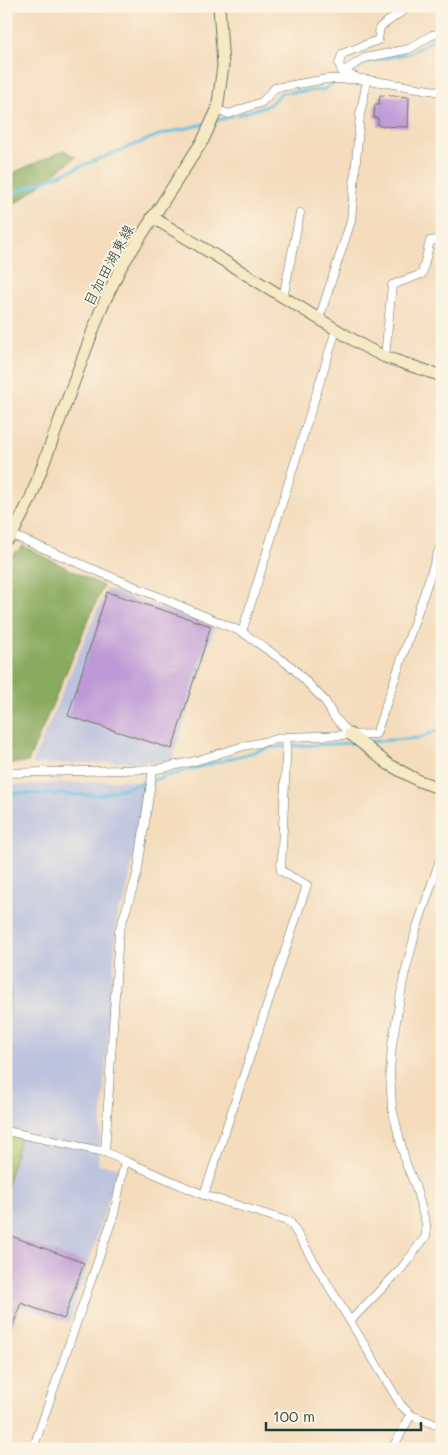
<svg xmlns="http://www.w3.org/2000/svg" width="448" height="1455" font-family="Mali,'Klee One',sans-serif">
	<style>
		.industrial { fill: #bdc3de }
		.green { fill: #acc56b; stroke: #668150 }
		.forest { fill: #89aa5f; stroke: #54744a }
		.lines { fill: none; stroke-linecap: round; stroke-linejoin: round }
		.stream { stroke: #63c2e1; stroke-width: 3 }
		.building { fill: #bd99d7 }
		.street-casing { stroke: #6a7564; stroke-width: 9 }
		.secondary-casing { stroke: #6a7564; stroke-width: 13 }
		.street { stroke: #fff; stroke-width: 8 }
		.secondary { stroke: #f6e9c3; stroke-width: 11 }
		.labels { text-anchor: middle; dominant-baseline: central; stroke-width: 4; stroke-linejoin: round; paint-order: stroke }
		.street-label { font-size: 15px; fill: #1f3d34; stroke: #fcf5e5 }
	</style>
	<rect width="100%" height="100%" fill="#fcf5e5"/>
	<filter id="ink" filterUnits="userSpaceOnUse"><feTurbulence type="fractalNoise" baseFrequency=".02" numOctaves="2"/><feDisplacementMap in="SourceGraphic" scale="10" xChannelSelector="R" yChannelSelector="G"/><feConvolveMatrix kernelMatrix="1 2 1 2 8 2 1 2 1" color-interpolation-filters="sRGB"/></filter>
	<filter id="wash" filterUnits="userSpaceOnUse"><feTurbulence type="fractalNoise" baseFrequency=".0096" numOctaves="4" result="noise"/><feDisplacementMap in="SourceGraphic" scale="20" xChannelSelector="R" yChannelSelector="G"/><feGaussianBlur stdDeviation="1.12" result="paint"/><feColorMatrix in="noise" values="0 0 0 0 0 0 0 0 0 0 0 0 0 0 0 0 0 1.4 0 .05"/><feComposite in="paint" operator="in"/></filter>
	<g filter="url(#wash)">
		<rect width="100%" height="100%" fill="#f4dcbc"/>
		<!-- industrial -->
		<g class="industrial">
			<polygon points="106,589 215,626 172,761 32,764"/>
			<polygon points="128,780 148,785 124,905 118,909 98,1164 119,1167 69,1322 19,1306 6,1342 6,786"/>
		</g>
		<!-- green -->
		<g class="green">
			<polygon points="6,978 11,993 6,1026"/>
			<polygon points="6,1133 20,1137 6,1189"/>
		</g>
		<!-- forest -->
		<g class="forest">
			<polygon points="64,150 76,157 21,200 6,208 6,176"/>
			<polygon points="23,546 103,586 28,762 6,764 6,560"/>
		</g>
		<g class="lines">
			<!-- stream -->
			<g class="stream">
				<polyline points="349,74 367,62 410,53 433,40 442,38"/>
				<polyline points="238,115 269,105 281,93 323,90 337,81"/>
				<polyline points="216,121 232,116"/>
				<polyline points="6,196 159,135 208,123"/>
				<polyline points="365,742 420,738 442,728"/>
				<polyline points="6,793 99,795 272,747 356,743"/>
			</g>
		</g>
		<g id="blocks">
			<!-- building -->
			<g class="building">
				<polygon points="380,95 409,97 408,127 378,126 378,118 374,118 375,104 379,104"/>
				<polygon points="107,592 211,626 172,749 68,716"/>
				<polygon points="6,1234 84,1263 64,1319 21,1303 7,1341"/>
			</g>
		</g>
	</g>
	<g filter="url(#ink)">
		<use href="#blocks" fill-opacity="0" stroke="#6a7564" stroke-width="1"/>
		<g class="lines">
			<!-- street casing -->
			<g class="street-casing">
				<g id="street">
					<polyline points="342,72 365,58 409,49 432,35 442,33"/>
					<polyline points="356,77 342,72 339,64 342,54 378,40 380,27 410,6"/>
					<polyline points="217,110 229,114 262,102 275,88 327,79 362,79 442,92"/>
					<polyline points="283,298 300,213"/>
					<polyline points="319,319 351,221 360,115 367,81"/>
					<polyline points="385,357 392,285 422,274 430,241 442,239"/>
					<polyline points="12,535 242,632 292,667 325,701 334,717 350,734"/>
					<polyline points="242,632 336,330"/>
					<polyline points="6,773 158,769 195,761 244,746 287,737 376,734 442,541"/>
					<polyline points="6,1131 105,1152 125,1161"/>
					<polyline points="105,1152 119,932 137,875 153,769"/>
					<polyline points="204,1195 307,885 281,871 287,737"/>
					<polyline points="351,1320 401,1269 426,1236 426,1224 415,1185 406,1164 392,1108 390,1073 392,1045 403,981 416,930 442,854"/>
					<polyline points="33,1449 114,1214 125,1161 204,1195 290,1222 401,1405 411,1415 442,1427"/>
					<polyline points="392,1449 411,1415"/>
				</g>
			</g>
			<!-- secondary casing -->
			<g class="secondary-casing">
				<g id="secondary">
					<polyline points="152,217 365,347 385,357 442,376"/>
					<polyline points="6,540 12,535 30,500 101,309 121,267 203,140 217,110 223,66 219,6"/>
					<polyline points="350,734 388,764 419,781 442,789"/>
				</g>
			</g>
			<!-- street -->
			<use href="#street" class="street"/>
			<!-- secondary -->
			<use href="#secondary" class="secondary"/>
		</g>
	</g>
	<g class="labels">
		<!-- street labels -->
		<g class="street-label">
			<text transform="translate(108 265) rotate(-62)">目加田湖東線</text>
		</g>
	</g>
	<!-- margin -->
	<rect width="448" height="1455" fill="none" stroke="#fcf5e5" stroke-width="25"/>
	<!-- scale -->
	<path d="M266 1422v8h155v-8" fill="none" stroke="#1f3d34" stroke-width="2.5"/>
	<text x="273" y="1422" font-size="15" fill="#1f3d34" stroke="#fcf5e5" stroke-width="4" paint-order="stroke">100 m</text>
</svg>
